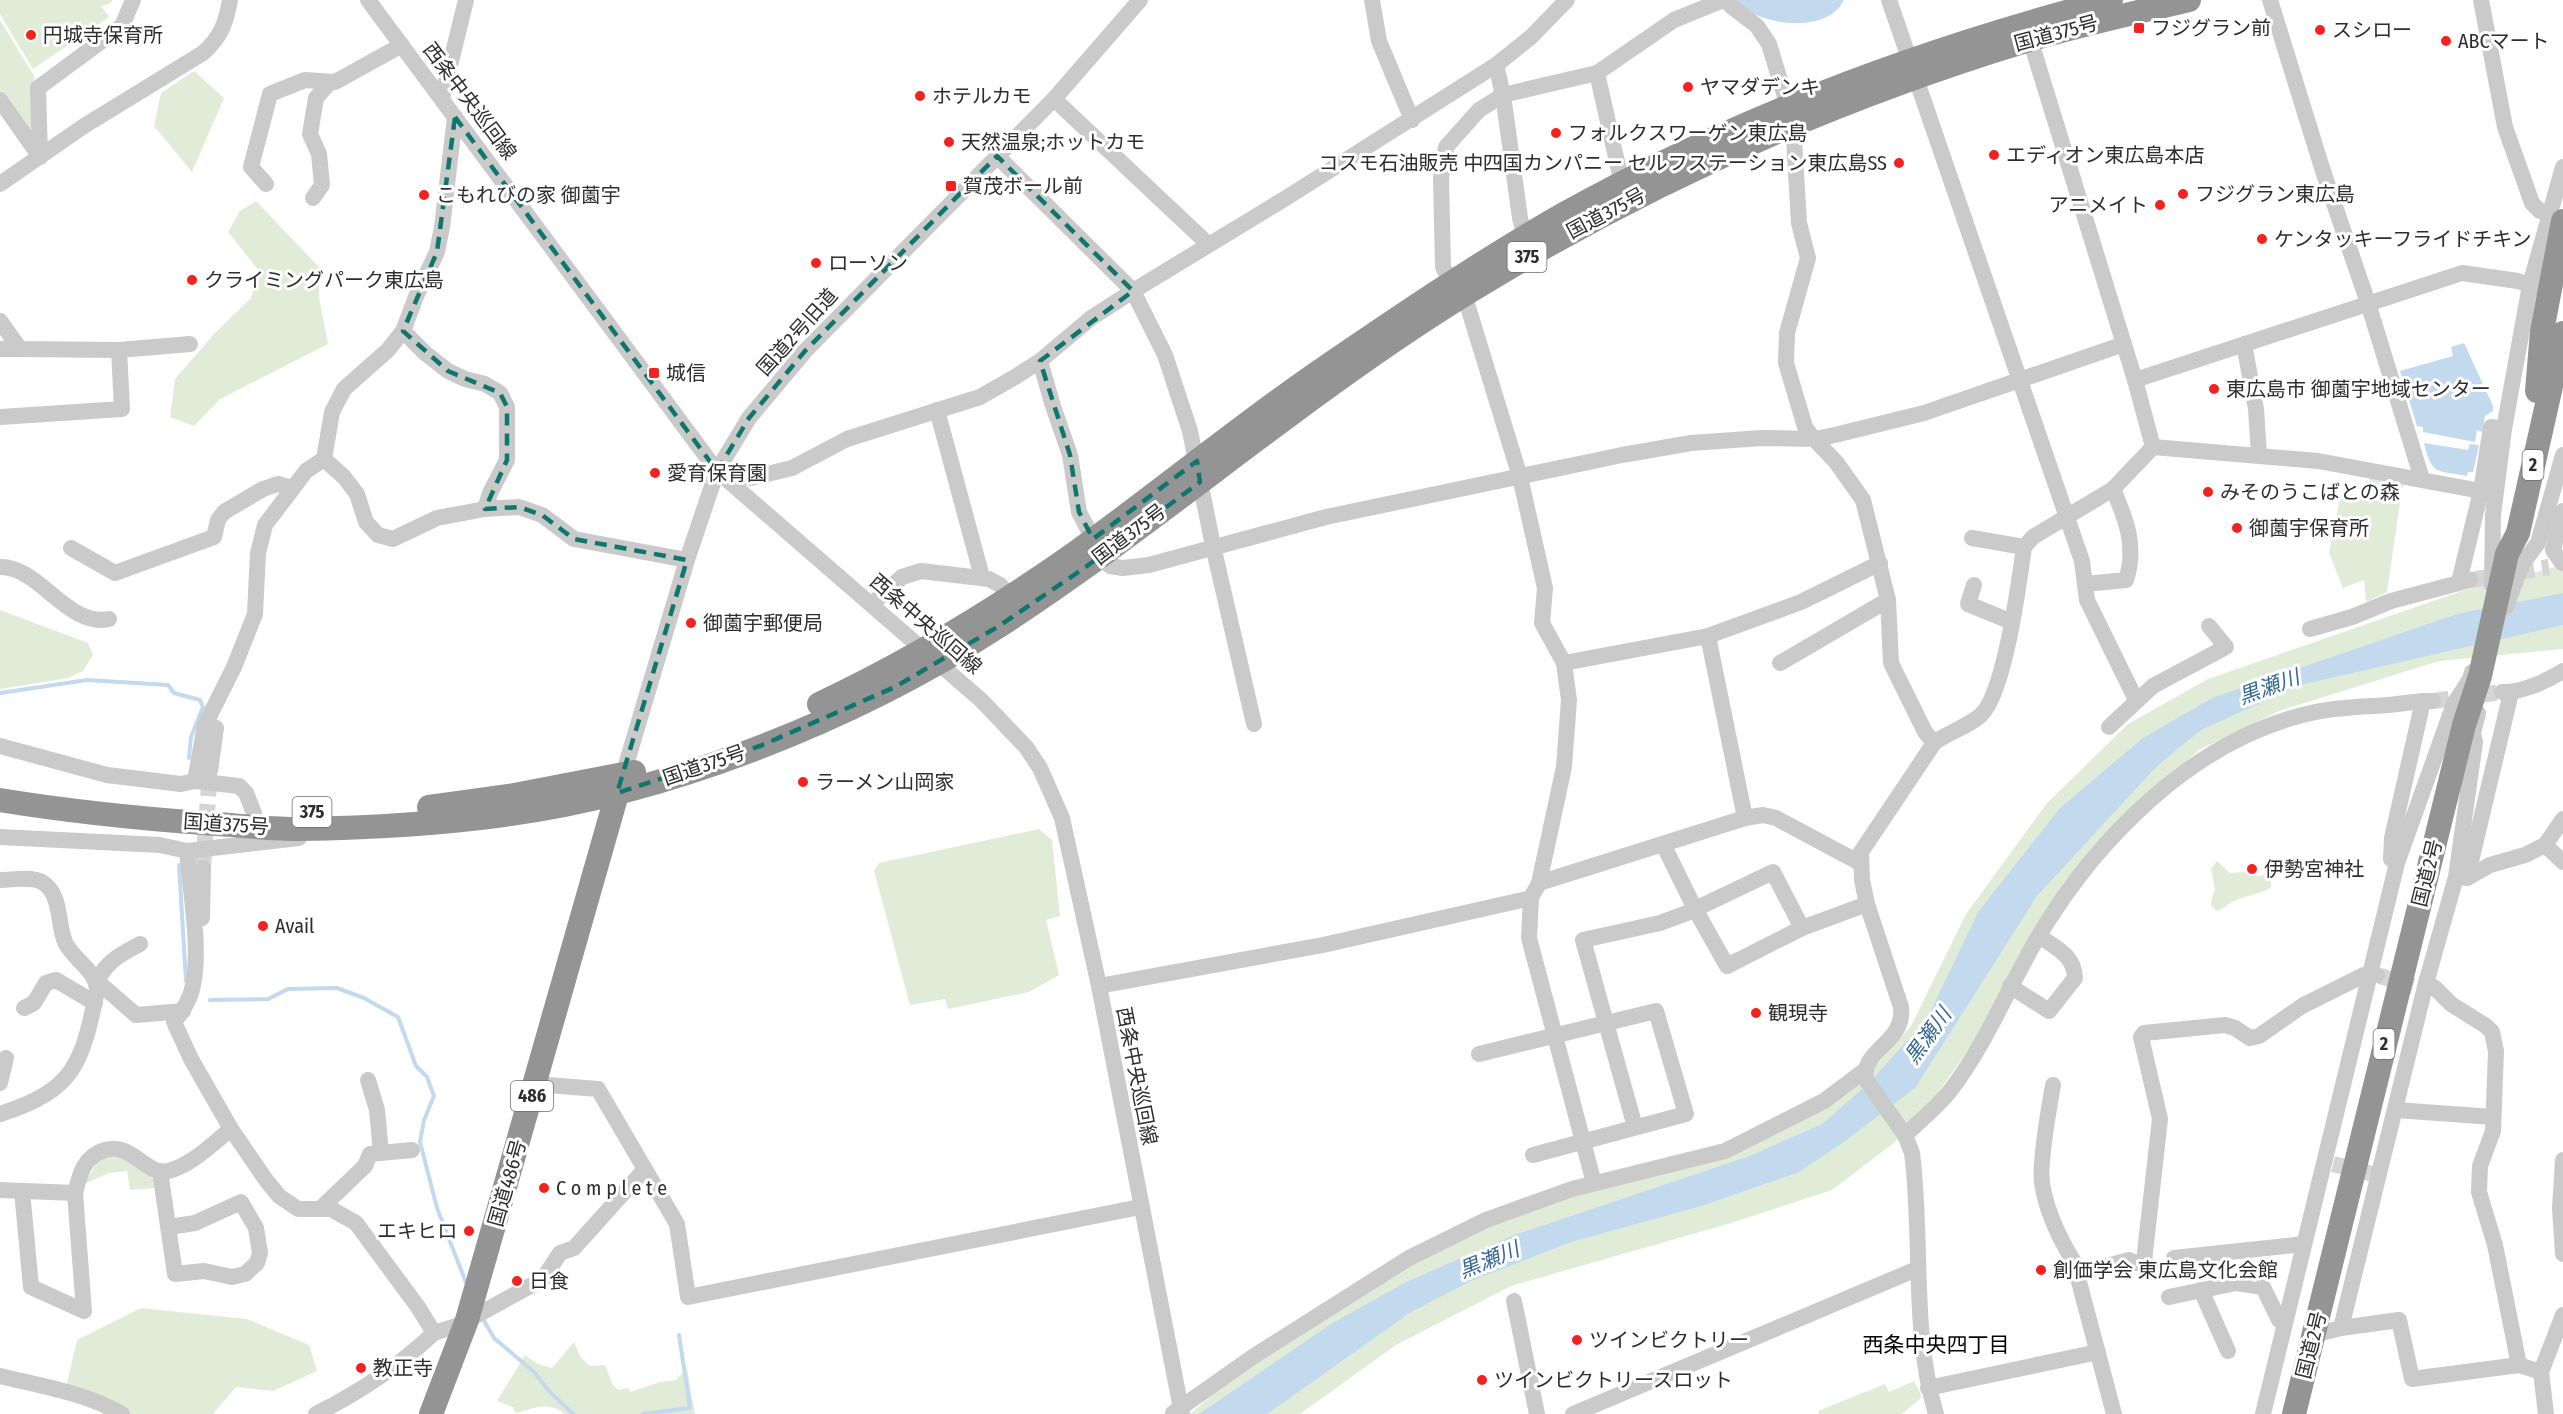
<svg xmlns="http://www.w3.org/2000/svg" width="2563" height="1414" font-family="'Fira Sans Condensed','Noto Sans JP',sans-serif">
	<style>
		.green { fill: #e1ecd8 }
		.water { fill: #c3d9ee }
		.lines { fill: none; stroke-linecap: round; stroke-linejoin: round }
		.stream { stroke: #c3d9ee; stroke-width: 4 }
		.minor-tunnel { stroke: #d5d5d5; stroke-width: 16; stroke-dasharray: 16 8; stroke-linecap: butt }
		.minor { stroke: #cacaca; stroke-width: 16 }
		.highway { stroke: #949494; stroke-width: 24 }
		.marked { fill: none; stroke: #0f766e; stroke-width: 4.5; stroke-dasharray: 12 8; stroke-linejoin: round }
		.poi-dot { fill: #f3221f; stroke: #fff; stroke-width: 2 }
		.labels { text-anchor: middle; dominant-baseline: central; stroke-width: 6; stroke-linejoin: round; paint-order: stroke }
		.shield { fill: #fff; stroke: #6c6c6c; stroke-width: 1.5 }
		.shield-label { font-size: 18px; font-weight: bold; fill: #2d2d2d }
		.poi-label { font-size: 20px; fill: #2d2d2d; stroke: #fff; text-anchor: start }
		.street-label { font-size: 20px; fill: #2d2d2d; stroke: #fff }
		.water-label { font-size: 21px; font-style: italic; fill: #356795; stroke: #fff }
		.neighbourhood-label { font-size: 21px; fill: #000; stroke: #fff }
	</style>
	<rect width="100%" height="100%" fill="#fff"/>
	<!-- green -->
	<g class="green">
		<polygon points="0,0 113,0 109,4 101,6 109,17 33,69 0,14"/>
		<polygon points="0,20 34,76 36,139 0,94"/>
		<polygon points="194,71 224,98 192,172 154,126 161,93"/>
		<polygon points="256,201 319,267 319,298 328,344 220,399 194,426 170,417 175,379 215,333 251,298 259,271 228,232 240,211"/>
		<polygon points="2370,477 2403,482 2387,592 2366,602 2364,580 2343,588 2329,553 2341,493 2366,496"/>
		<polygon points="2563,565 2563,649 2439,661 2279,711 2199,750 2104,835 1972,1044 1926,1110 1895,1142 1832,1190 1731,1223 1511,1286 1396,1345 1300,1414 1190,1414 1272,1344 1497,1216 1691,1163 1877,1064 1911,1026 1966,914 2047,803 2128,724 2208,679 2462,591"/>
		<polygon points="0,610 88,643 93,655 83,671 68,678 0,689"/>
		<polygon points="1039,829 1052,840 1060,916 1046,920 1059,975 1029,992 948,1009 945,999 910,1005 874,871 879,863"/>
		<path d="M2217,861L2230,873L2247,872L2255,876L2266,875L2271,881V887C2260,895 2246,895 2234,901C2227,904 2224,909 2217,911L2211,906L2212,897L2215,890L2211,869Z"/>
		<polygon points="108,1157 128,1158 157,1182 155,1188 130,1190 127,1171 109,1173 84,1184 98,1161"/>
		<polygon points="141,1308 247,1319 309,1345 317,1371 273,1391 236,1387 213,1414 103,1414 66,1387 77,1340"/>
		<path d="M574,1342L581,1358L590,1366L605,1365L613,1385L619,1390L628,1388L630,1392L660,1382L676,1380L687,1368L695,1414H565C547,1400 536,1408 516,1413L513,1407L497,1401L525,1355L538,1364L552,1368Z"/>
		<polygon points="1914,1381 1922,1397 1902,1414 1819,1414 1818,1411 1885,1384 1889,1392"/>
	</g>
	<!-- water -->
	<g class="water">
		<path d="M1736,0H1844C1830,29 1783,26 1759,16C1749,13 1743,7 1736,0Z"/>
		<polygon points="2464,343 2493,406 2493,411 2485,416 2482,432 2477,430 2475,442 2423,432 2423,427 2417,426 2400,371 2453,356 2451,347"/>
		<path d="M2424,443L2468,450L2470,444L2479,445L2473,472H2468L2467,476C2436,470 2432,476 2424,443Z"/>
		<polygon points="2563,593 2563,625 2300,685 2201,730 2157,766 2037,896 1915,1088 1841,1144 1797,1173 1701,1206 1571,1242 1471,1281 1411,1312 1267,1414 1199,1414 1331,1324 1406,1282 1514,1235 1747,1157 1822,1124 1868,1084 1927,1019 1978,912 2060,808 2143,738 2212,698 2457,614"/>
	</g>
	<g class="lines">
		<!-- stream -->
		<g class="stream">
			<polyline points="0,693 87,680 168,685 174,693 200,700 203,707 191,737 189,758"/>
			<polyline points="179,865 186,981"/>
			<polyline points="210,1000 268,999 288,989 337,988 364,998 398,1017 416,1066 427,1077 434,1096 424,1120 420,1142 437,1208 467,1285"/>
			<polyline points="483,1319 494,1338 534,1372 549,1391 573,1414"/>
			<polyline points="643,1414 690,1408 679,1335"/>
		</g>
		<!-- minor-tunnel -->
		<g class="minor-tunnel">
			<polyline points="2471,580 2549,567"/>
			<polyline points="2433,701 2502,692"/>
			<polyline points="203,868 210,771"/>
			<polyline points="2380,976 2413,986"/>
			<polyline points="2333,1164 2373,1174"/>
		</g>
		<!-- minor -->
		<g class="minor">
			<polyline points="368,0 717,471 981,700 1026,747 1040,768 1062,818 1099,986 1182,1414"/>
			<polyline points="1372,0 1379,41 1412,120"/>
			<polyline points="1726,0 1732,7 1757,26 1769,44 1793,123 1799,223 1808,258 1787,333 1786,363 1805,427 1814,439 1836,462 1863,500 1888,600 1891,663 1925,732 1934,743"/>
			<polyline points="1889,0 2082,561 2087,600 2136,700"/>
			<polyline points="2270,0 2323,171 2368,303 2422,479"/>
			<polyline points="2481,0 2505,127 2532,203 2540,211 2551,213"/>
			<polyline points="1496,65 1503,95 1520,218 1525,237"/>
			<polyline points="442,98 466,0"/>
			<polyline points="1054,99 1208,244"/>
			<polyline points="0,100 40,157"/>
			<polyline points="997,156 1133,291 1165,355 1190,431 1213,546 1254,724"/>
			<polyline points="40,157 38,88 122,26 133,0"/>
			<path d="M0,184L84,126L203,53C221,37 226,23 230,0"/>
			<polyline points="266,184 251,167 270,94 305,80 335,82 402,45"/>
			<polyline points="1622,184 1597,73 1674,20 1723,0"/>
			<polyline points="313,198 322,185 319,154 310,134 316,98 330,82"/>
			<polyline points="1451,283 1443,267 1441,178 1446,147 1479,110 1503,95 1597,73"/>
			<polyline points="1462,296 1468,307 1520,477 1545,588 1542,623 1564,663 1569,700 1564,767 1539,883 1531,898 1529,938 1594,1183"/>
			<polyline points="0,321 20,349 119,350 190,344"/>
			<polyline points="403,331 425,353 448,371 465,379 485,384 500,393 507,407 507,460 490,493 485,509"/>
			<polyline points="2244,344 2256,409 2259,455"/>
			<polyline points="0,349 20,349"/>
			<polyline points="1040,361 1053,406 1070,455 1079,512 1093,539"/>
			<polyline points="2135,380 2462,273 2518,281 2541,289"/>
			<polyline points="937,410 982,577"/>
			<polyline points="0,417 122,409 119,350"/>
			<polyline points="2153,447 2318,461 2481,491"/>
			<polyline points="324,459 344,477 357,494 366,522 378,535 393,539 437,518 485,509 519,507 542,515 574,539 687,560"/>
			<polyline points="718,471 751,478 792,468 847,439 980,397 1015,377 1040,361 1091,318 1133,291 1286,198 1496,65 1531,37 1567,0"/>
			<polyline points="1972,538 2024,547"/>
			<polyline points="71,548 115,573 214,537 218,520 224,512 263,489 278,484 292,488"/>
			<polyline points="1101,555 1110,566 1123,568 1149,565 1326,517 1622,455 1691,443 1762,438 1814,439 1835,435 1924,413 2124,344"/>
			<polyline points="2562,563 2553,550 2563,511"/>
			<path d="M0,567C39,566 68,628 109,619"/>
			<polyline points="2459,582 2481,491 2491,427 2504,429"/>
			<path d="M2085,584L2126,580C2137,547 2126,519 2113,489"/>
			<polyline points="1974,585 1968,604 2012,622"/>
			<polyline points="2492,585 2493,515 2504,429 2530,285 2563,167"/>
			<polyline points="872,604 902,577 921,571 989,579 1000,585 1010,596"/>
			<polyline points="2506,607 2522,564 2538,543 2563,455"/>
			<polyline points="2310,629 2352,617 2391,601 2470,580"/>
			<polyline points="1708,636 1745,818"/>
			<polyline points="1564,663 1708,636 1801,602 1880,563"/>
			<polyline points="1780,663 1888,600"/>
			<path d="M2502,692C2521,693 2547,681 2563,671"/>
			<polyline points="2109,727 2153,686 2226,647 2209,626"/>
			<polyline points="0,746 107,775 181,784 195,781 239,786 246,793 254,813"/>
			<polyline points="210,771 216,728"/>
			<polyline points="623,775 687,560 717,471 749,418 805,351 1054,99 1140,0"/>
			<polyline points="195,781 205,725 234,667 255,614 258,553 265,525 306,471 324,459 332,412 344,389 388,350 403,331 417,294 437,252 442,227 455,117"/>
			<polyline points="0,837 160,845 187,851 299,838"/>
			<polyline points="1663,844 1695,909 1727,966 1802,928 1867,904"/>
			<polyline points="2545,845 2563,862"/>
			<path d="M187,851C190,891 201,947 193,985C191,998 182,1012 174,1022L191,1059L231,1129L266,1180L279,1196L298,1209H331L356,1223L418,1307L434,1333L459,1325L543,1279L560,1253L574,1248L645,1169"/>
			<polyline points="2396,862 2391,859 2392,838 2423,701"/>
			<polyline points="2461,877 2467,878 2490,865 2525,855 2545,845 2563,819"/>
			<polyline points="2467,878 2511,693"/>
			<path d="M0,880C13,880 30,876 42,882C62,894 57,923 65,942C73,960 97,970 97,991C82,1062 76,1090 0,1114"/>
			<polyline points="1539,883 1745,818 1763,815 1776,818 1860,863"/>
			<polyline points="202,918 203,868"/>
			<path d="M140,944C121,954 107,961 97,981L136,1015L183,1011"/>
			<polyline points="2426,983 2435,988 2451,1004 2486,1026 2492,1032 2496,1051 2493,1131 2480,1166 2479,1192 2495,1245 2519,1365 2541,1372"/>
			<polyline points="1099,986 1323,945 1531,898"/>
			<path d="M2010,986L2049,1011L2075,978C2074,955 2056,948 2039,936"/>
			<polyline points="24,1008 34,1003 46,983 56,980 95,1003"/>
			<polyline points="1479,1054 1656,1011 1686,1114 1533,1155"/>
			<polyline points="368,1080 377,1110 381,1153"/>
			<polyline points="0,1083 6,1058"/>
			<polyline points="535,1084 598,1089 677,1224 688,1297 1140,1207"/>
			<path d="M2053,1085C2049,1108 2039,1162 2042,1183C2047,1216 2063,1246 2081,1273"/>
			<polyline points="2396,1110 2493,1117"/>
			<polyline points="1635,1127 1583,940 1660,923 1687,913 1773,872 1802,928"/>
			<path d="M1905,1135C1920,1121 1937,1107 1950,1091C1986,1044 2008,988 2038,937C2097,838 2194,739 2311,713C2336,707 2363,707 2388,705C2403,704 2418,700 2433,701"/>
			<polyline points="2563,1160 2560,1208 2563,1254"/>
			<polyline points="160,1171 175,1274 204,1271 232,1277 245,1274 257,1263 260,1253 256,1228 241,1202 195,1223 169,1227"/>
			<path d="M0,1190L75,1193C80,1174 84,1156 105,1150C132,1142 146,1176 168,1171C192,1165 212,1144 231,1129"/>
			<polyline points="22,1191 31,1287 84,1311 75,1193"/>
			<polyline points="320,1209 365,1166 370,1154 412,1150"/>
			<polyline points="2174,1258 2304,1244"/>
			<polyline points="2201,1290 2228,1351"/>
			<polyline points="2169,1297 2236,1283 2263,1287 2279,1320"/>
			<polyline points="1514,1301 1537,1414"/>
			<polyline points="2341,1328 2399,1320 2412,1379 2519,1365"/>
			<polyline points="2313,1335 2341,1328 2426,983 2456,877 2475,742 2473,733 2478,713"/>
			<path d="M0,1376C41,1386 86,1393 122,1414"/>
			<polyline points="1928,1388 2098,1352"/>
			<polyline points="1173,1413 1254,1356 1409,1258 1486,1220 1572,1189 1725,1151 1824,1101 1864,1071"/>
			<path d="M316,1414C358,1393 400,1365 434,1333"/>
			<polyline points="1573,1414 1917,1269"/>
			<path d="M1936,1414C1911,1331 1923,1238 1912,1153L1905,1135L1866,1080C1861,1048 1905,1044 1901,1007L1867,904L1862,880L1861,852L1934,743C1948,732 1968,727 1981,715C2005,692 2019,583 2024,547L2033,537L2113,489L2153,447L2135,380L2030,39"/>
			<polyline points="2114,1414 2078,1278 2081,1273 2129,1260 2136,1263 2144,1261 2160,1119 2141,1037 2144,1033 2225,1025 2235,1028 2250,1038 2259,1036 2302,1006 2364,975 2371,973 2377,975"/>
			<polyline points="2263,1414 2397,863 2454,704 2470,679 2472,672"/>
			<polyline points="2546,1414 2541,1372 2563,1315"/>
		</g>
		<!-- highway -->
		<g class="highway">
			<polyline points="2537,391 2542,331 2563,221"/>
			<path d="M819,704C910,661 993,611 1075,553C1156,495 1232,432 1314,375C1396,319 1478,263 1564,214C1735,119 1922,49 2111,0"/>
			<path d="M0,800C68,811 135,818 203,823C235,825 267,829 300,829C368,828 437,824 504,815C670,793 855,719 996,628C1158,523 1303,394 1467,293C1642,185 1829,101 2026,41C2079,25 2135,13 2189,0"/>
			<polyline points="429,807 509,796 634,772"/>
			<polyline points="431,1414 467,1320 621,780"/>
			<polyline points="2294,1414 2464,725 2480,676 2507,554 2518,533 2563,333"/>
		</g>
	</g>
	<!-- marked area -->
	<path class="marked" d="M455,117L717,471L749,418L805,351L997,156L1133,291L1040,361L1070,455L1079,512L1093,539L1197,461L1200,482L1087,566L999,626L895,687L760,746L617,793L687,560L574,539L542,515L519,507L485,509L507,460V407L500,393L448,371L403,331L437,252Z"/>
	<!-- markers -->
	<g class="poi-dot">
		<rect x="2133" y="22" width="12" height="12" rx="3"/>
		<circle cx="2320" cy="30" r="6"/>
		<circle cx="31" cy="35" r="6"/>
		<circle cx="2446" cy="41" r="6"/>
		<circle cx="1688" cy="87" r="6"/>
		<circle cx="920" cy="96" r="6"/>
		<circle cx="1556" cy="133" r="6"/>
		<circle cx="949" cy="142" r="6"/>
		<circle cx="1994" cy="155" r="6"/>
		<circle cx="1899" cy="163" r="6"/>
		<rect x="945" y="180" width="12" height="12" rx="3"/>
		<circle cx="2183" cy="194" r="6"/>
		<circle cx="424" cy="195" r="6"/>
		<circle cx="2160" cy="205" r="6"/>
		<circle cx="2262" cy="239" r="6"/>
		<circle cx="816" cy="263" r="6"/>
		<circle cx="192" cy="280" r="6"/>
		<rect x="648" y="367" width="12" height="12" rx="3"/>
		<circle cx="2214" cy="389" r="6"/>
		<circle cx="655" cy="473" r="6"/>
		<circle cx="2208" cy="492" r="6"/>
		<circle cx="2237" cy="528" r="6"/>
		<circle cx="691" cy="623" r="6"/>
		<circle cx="803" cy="782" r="6"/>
		<circle cx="2252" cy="869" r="6"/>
		<circle cx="263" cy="926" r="6"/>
		<circle cx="1756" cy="1013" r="6"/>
		<circle cx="544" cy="1188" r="6"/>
		<circle cx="469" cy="1231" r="6"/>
		<circle cx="2041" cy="1270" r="6"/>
		<circle cx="517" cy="1281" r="6"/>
		<circle cx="1577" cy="1340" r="6"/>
		<circle cx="361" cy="1368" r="6"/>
		<circle cx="1482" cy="1380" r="6"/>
	</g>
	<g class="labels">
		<!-- shield labels -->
		<g class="shield">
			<rect x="1507.5" y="242" width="39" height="30" rx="4.5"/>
			<rect x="2522.5" y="450" width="21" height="30" rx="4.5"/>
			<rect x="292.5" y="797" width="39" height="30" rx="4.5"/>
			<rect x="2373.5" y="1029" width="21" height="30" rx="4.5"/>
			<rect x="511" y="1081" width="42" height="30" rx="4.5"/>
		</g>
		<g class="shield-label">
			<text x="1527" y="257">375</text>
			<text x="2533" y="465">2</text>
			<text x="312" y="812">375</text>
			<text x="2384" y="1044">2</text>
			<text x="532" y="1096">486</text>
		</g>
		<!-- poi labels -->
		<g class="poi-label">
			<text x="2151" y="28">フジグラン前</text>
			<text x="2332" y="30">スシロー</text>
			<text x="43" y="35">円城寺保育所</text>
			<text x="2458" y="41">ABCマート</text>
			<text x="1700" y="87">ヤマダデンキ</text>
			<text x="932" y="96">ホテルカモ</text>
			<text x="1568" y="133">フォルクスワーゲン東広島</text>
			<text x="961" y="142">天然温泉;ホットカモ</text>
			<text x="2006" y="155">エディオン東広島本店</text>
			<text x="1887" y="163" text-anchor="end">コスモ石油販売 中四国カンパニー セルフステーション東広島SS</text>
			<text x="963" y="186">賀茂ボール前</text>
			<text x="2195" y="194">フジグラン東広島</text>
			<text x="436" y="195">こもれびの家 御薗宇</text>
			<text x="2148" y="205" text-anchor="end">アニメイト</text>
			<text x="2274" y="239">ケンタッキーフライドチキン</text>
			<text x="828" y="263">ローソン</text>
			<text x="204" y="280">クライミングパーク東広島</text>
			<text x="666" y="373">城信</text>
			<text x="2226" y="389">東広島市 御薗宇地域センター</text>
			<text x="667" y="473">愛育保育園</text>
			<text x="2220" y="492">みそのうこばとの森</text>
			<text x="2249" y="528">御薗宇保育所</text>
			<text x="703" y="623">御薗宇郵便局</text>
			<text x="815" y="782">ラーメン山岡家</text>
			<text x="2264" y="869">伊勢宮神社</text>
			<text x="275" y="926">Avail</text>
			<text x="1768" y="1013">観現寺</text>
			<text x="556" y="1188">C o m p l e t e</text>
			<text x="457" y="1231" text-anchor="end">エキヒロ</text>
			<text x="2053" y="1270">創価学会 東広島文化会館</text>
			<text x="529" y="1281">日食</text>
			<text x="1589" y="1340">ツインビクトリー</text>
			<text x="373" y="1368">教正寺</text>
			<text x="1494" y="1380">ツインビクトリースロット</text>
		</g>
		<!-- street labels -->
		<g class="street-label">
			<text transform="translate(2056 33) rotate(-15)">国道375号</text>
			<text transform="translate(470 101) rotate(53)">西条中央巡回線</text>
			<text transform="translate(1606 213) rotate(-28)">国道375号</text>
			<text transform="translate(797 332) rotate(-48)">国道2号旧道</text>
			<text transform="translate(1129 534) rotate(-37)">国道375号</text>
			<text transform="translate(926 624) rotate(41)">西条中央巡回線</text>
			<text transform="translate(704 765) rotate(-19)">国道375号</text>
			<text transform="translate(226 824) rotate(4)">国道375号</text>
			<text transform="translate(2427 873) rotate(-76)">国道2号</text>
			<text transform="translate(1137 1076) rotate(79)">西条中央巡回線</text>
			<text transform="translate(507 1183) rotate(-74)">国道486号</text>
			<text transform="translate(2311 1345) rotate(-76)">国道2号</text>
		</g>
		<!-- water labels -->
		<g class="water-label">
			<text transform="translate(2269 687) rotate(-20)">黒瀬川</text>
			<text transform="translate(1928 1036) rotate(-54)">黒瀬川</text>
			<text transform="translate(1489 1260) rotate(-22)">黒瀬川</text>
		</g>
		<!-- neighbourhood labels -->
		<g class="neighbourhood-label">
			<text x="1936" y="1345">西条中央四丁目</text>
		</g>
	</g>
</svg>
